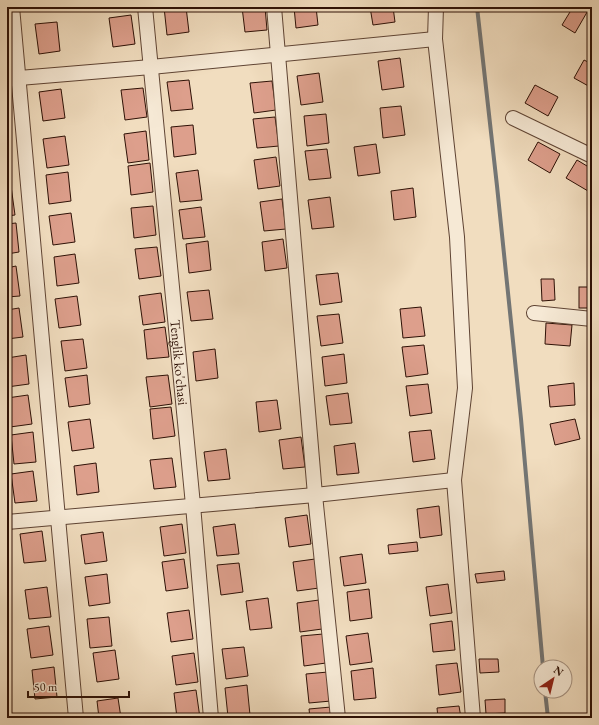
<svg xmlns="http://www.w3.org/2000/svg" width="599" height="725" font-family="'EB Garamond',serif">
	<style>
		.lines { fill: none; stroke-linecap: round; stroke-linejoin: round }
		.stream { stroke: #737574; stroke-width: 4 }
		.building { fill: #dd9f8c; stroke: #2e1106 }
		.minor-casing { stroke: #5f4434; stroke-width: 16 }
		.minor { stroke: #f6e9d5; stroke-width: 14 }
		.labels { text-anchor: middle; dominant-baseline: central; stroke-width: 3; stroke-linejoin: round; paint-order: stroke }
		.street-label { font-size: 14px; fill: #2e1106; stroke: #f6e9d5 }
	</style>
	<rect width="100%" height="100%" fill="#f1ddbf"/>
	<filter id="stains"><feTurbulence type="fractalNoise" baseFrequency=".005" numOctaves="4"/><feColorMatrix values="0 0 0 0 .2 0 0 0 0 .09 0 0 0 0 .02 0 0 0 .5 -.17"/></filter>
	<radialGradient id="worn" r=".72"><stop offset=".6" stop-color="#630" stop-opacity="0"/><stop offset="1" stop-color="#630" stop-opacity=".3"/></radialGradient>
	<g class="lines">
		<!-- stream -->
		<g class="stream">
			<polyline points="477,7 497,186 521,419 543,667"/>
			<polyline points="545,691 548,718"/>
		</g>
	</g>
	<!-- building -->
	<g class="building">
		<polygon points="164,7 186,7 189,32 167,35"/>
		<polygon points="242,7 265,7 267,30 245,32"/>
		<polygon points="294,7 316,7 318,25 296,28"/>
		<polygon points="370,7 393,7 395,22 373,25"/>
		<polygon points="573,7 590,7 575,33 562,25"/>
		<polygon points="131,15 135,44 113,47 109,18"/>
		<polygon points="57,22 60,51 39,54 35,24"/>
		<polygon points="400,58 404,87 382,90 378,61"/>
		<polygon points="584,60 592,64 592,88 574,78"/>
		<polygon points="319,73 323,102 301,105 297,76"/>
		<polygon points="189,80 193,109 171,111 167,82"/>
		<polygon points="272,81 276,110 254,113 250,83"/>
		<polygon points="535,85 558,97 548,116 525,103"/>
		<polygon points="143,88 147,117 125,120 121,90"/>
		<polygon points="61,89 65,118 43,121 39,92"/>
		<polygon points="401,106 405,135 383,138 380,108"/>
		<polygon points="326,114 329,143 307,146 304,116"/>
		<polygon points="275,117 279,146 257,148 253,119"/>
		<polygon points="193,125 196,154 174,157 171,127"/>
		<polygon points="146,131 149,160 128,163 124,134"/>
		<polygon points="65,136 69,165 47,168 43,139"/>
		<polygon points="538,142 560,154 550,173 528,160"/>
		<polygon points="376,144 380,173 358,176 354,147"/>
		<polygon points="7,146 10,174 7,174"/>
		<polygon points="327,149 331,178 309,180 305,151"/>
		<polygon points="276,157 280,186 258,189 254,160"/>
		<polygon points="577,160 592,169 592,184 588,191 566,178"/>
		<polygon points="150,163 153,192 131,195 128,166"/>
		<polygon points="198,170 202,200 180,202 176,173"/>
		<polygon points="68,172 71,201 49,204 46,175"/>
		<polygon points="7,186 11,186 15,215 7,216"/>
		<polygon points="413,188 416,217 394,220 391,191"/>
		<polygon points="330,197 334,227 312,229 308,200"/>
		<polygon points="282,199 286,229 264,231 260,202"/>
		<polygon points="153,206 156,235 134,238 131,208"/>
		<polygon points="201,207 205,237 183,239 179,210"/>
		<polygon points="71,213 75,242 53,245 49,216"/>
		<polygon points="16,223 19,252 7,254 7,224"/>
		<polygon points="283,239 287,268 265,271 262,242"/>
		<polygon points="208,241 211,270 189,273 186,244"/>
		<polygon points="157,247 161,276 139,279 135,249"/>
		<polygon points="75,254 79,283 57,286 54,257"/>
		<polygon points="16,266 20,296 7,297 7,268"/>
		<polygon points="338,273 342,302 320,305 316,275"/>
		<polygon points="541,279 554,279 555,300 542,301"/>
		<rect x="579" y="287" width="13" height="21"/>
		<polygon points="209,290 213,319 191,321 187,292"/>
		<polygon points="161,293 165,322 143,325 139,296"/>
		<polygon points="77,296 81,325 59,328 55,299"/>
		<polygon points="421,307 425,336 403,338 400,309"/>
		<polygon points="19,308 23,337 7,339 7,310"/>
		<polygon points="339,314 343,343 321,346 317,316"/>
		<polygon points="546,323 572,325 570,346 545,344"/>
		<polygon points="165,327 169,357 147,359 144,330"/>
		<polygon points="83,339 87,368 65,371 61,341"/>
		<polygon points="424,345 428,374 406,377 402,347"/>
		<polygon points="215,349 218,378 196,381 193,352"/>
		<polygon points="344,354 347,383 325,386 322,357"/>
		<polygon points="26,355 29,384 7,387 7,358"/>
		<polygon points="87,375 90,404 69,407 65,378"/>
		<polygon points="168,375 172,404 150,407 146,377"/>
		<polygon points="574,383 575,405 550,407 548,386"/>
		<polygon points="428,384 432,413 410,416 406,386"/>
		<polygon points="348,393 352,423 330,425 326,396"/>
		<polygon points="28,395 32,424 10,427 7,398"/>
		<polygon points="277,400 281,429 259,432 256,402"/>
		<polygon points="171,407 175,436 153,439 150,409"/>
		<polygon points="90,419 94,448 72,451 68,422"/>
		<polygon points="575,419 580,439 555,445 550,424"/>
		<polygon points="431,430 435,459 413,462 409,432"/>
		<polygon points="33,432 36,462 14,464 11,435"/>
		<polygon points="301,437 305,467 283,469 279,440"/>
		<polygon points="355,443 359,473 337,475 334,446"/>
		<polygon points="226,449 230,479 208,481 204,452"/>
		<polygon points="172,458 176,487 154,489 150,460"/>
		<polygon points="96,463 99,492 77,495 74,466"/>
		<polygon points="33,471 37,501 15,503 11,474"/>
		<polygon points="439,506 442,535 420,538 417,509"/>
		<polygon points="307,515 311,544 289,547 285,518"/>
		<polygon points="182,524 186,553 164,556 160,527"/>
		<polygon points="235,524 239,554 217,556 213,527"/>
		<polygon points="42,531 46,561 24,563 20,534"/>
		<polygon points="103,532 107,561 85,564 81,535"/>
		<polygon points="417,542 418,551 389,554 388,545"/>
		<polygon points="362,554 366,583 344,586 340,557"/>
		<polygon points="184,559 188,588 166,591 162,562"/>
		<polygon points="315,559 319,588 297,591 293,562"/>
		<polygon points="239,563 243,592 221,595 217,565"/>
		<polygon points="504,571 505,580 477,583 475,574"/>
		<polygon points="107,574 110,603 89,606 85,577"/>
		<polygon points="448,584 452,613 430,616 426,587"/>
		<polygon points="47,587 51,617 29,619 25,590"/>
		<polygon points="369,589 372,618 350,621 347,592"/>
		<polygon points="268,598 272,628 250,630 246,601"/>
		<polygon points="319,600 322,629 300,632 297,603"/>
		<polygon points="189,610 193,639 171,642 167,613"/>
		<polygon points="109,617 112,646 90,648 87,619"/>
		<polygon points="452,621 455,650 433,652 430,624"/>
		<polygon points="49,626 53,655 31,658 27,629"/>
		<polygon points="368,633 372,662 350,665 346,636"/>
		<polygon points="323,634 326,663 304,666 301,636"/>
		<polygon points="244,647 248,676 226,679 222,649"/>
		<polygon points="115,650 119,679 97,682 93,653"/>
		<polygon points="194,653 198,682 176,685 172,656"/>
		<polygon points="479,659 498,659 499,672 480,673"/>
		<polygon points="457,663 461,692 439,695 436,665"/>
		<polygon points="54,667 57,697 35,699 32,670"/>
		<polygon points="373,668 376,698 354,700 351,671"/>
		<polygon points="328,672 331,701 309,703 306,674"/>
		<polygon points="247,685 250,715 228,717 225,688"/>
		<polygon points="196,690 200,718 177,718 174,693"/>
		<polygon points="118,698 121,718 99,718 97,701"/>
		<polygon points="505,699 505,713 486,714 485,700"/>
		<polygon points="459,706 461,718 438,718 437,708"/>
		<polygon points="331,707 332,718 310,718 309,709"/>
	</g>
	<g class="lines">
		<!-- minor casing -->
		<g class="minor-casing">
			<g id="minor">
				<polyline points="12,7 76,718"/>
				<path id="s1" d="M145,7L193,505L211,718"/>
				<polyline points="274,7 315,495 338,718"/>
				<polyline points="436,7 435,39 457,237 465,388 454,480 473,718"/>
				<polyline points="7,79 151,67 435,39"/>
				<polyline points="513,118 592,156"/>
				<polyline points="534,313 592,319"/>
				<polyline points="7,522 315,495 454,480"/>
			</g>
		</g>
		<!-- minor -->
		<use href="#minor" class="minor"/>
	</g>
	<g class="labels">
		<!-- street labels -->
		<g class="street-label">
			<text stroke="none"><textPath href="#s1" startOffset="357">Tenglik ko'chasi</textPath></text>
		</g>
	</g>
	<!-- margin -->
	<rect width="599" height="725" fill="none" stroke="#f1ddbf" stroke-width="24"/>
	<rect x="8" y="8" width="583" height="709" fill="none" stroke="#2e1106" stroke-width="2"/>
	<rect x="12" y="12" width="575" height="701" fill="none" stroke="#2e1106"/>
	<!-- north arrow -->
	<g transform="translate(553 679) rotate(35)"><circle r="19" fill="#f6e9d5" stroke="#a69382"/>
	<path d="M0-3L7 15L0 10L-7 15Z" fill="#8f2418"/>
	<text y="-6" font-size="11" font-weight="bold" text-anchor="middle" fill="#2e1106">N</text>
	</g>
	<!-- scale -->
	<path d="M28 691v6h101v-6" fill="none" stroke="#2e1106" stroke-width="2"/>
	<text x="34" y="691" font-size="12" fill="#2e1106" stroke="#f6e9d5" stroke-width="3" paint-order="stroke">50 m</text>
	<rect width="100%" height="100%" filter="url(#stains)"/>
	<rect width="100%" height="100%" fill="url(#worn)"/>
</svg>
